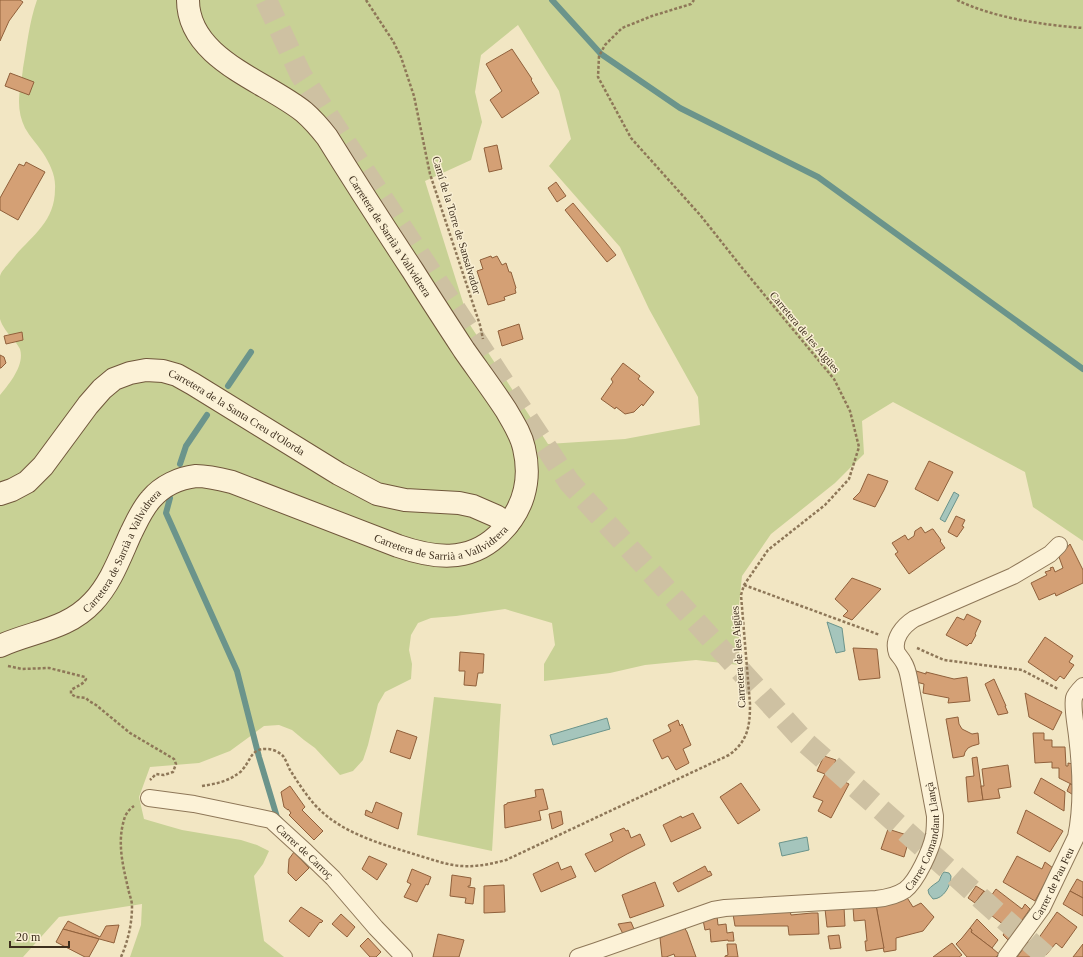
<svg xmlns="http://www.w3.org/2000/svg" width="1083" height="957" font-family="'Times New Roman',serif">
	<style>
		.green { fill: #c8d195; fill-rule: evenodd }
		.water { fill: #a5c5bc; stroke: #6b948b }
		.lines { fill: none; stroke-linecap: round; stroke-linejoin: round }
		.stream { stroke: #6b948b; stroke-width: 6 }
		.building { fill: #d4a075; stroke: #90603b }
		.trunk-tunnel { stroke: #cec1a2; stroke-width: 22; stroke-dasharray: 22 11; stroke-linecap: butt }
		.minor-casing { stroke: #8e7758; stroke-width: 18 }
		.secondary-casing { stroke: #70573b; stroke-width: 24 }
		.path { stroke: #8e7758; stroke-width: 2.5; stroke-dasharray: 3 2; stroke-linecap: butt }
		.minor { stroke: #fcf2d7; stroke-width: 16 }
		.secondary { stroke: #fcf2d7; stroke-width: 22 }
		.labels { text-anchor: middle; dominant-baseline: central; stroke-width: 3; stroke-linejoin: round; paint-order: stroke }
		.street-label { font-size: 11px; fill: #3d2e1d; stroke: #f9efd3 }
	</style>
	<rect width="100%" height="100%" fill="#f2e6c3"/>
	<!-- green -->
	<g class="green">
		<path d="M37,0H1083V541L1033,507L1025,472L893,402L862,421L864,454L835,483L771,534L742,576L739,605V665L696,660L645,665L610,673L544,681V664L555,645L552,623L505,609L456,616L431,618L418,623L411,635L409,650L412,664L411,679L385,692L378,704L368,745L363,760L353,771L340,775L315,748L304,740L292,730L279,725L264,726L230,751L199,763L150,767L139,797L144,819L168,826L182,830L241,840L257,845L269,851L263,864L254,876L264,941L284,957H130L141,925L142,904L59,917L23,957H0V395C9,384 25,365 20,349C18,346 16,342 13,339C8,334 2,326 0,319C0,315 0,281 0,276C1,271 7,266 10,262C29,237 55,224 55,189C56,176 50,164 43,153C37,144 30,137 25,128C21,120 19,111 19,102C19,91 22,79 23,68C27,45 29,23 37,0ZM518,25L559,91L571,139L549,166L620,247L649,309L698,397L700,425L625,439L548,444L470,325L425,181L471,160L482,122L475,92L481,55Z"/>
		<polygon points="434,697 501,704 492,851 417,835"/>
	</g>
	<!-- water -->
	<g class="water">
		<polygon points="954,492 959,495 945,522 940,519"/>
		<polygon points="827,622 842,628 845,651 836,653"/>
		<polygon points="607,718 610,729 553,745 550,735"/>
		<polygon points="807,837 809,850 782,856 779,843"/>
		<path d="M944,872L949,873L951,876C951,885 944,899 933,899L929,894L928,890C931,886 935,884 939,881C941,877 941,875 944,872Z"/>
	</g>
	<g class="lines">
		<!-- stream -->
		<g class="stream">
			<polyline points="552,0 601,54 680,108 818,177 1083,369"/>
			<polyline points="228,386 251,352"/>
			<polyline points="180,464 186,446 207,415"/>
			<polyline points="170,498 166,513 237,671 259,757 277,817 280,820"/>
		</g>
	</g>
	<!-- building -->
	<g class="building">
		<polygon points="0,0 20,0 23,2 9,21 0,41"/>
		<polygon points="512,49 532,79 531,80 539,93 529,100 502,118 490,100 502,91 486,64"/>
		<polygon points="10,73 34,82 29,95 5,86"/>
		<polygon points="497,145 502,169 489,172 484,148"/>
		<polygon points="26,162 45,172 18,220 0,210 0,198 19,164 24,166"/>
		<polygon points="556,182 566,196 557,202 548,188"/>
		<polygon points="573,203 616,255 607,262 565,210"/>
		<polygon points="491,256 492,258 497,256 502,265 506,263 509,272 511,272 516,288 515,289 516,293 504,297 505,300 488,305 477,271 483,269 480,260"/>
		<polygon points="519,324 523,339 502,346 498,331"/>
		<polygon points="22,332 23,340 6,344 4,336"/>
		<polygon points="0,355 4,357 6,363 1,368 0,368"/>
		<polygon points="623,363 640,376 638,379 654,392 643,406 642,404 634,412 625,414 616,407 615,409 601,399 613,382 611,379"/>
		<polygon points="929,461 953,472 938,501 915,489"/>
		<polygon points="868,474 888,481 884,490 875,507 853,499 860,492"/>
		<polygon points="956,516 965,520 962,526 964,527 957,537 948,532"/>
		<polygon points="921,527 925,533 932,529 933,529 941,540 940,541 945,548 909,574 895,554 898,552 892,543 905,535 908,540 914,536 915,531"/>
		<polygon points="1070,544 1083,570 1083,583 1056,596 1055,593 1039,600 1031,583 1047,575 1045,572 1051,570 1050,568 1053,567 1055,572 1063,568 1059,557"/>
		<polygon points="852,578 871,585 881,589 852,620 843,616 848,611 835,599"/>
		<polygon points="967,614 981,621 975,634 976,635 971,644 970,643 967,646 946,635 957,617 964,620"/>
		<polygon points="1045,637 1073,656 1069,662 1074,665 1064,679 1060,676 1056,681 1028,662"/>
		<polygon points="853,648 877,649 880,678 859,680"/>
		<polygon points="460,652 484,654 483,673 478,673 476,686 464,685 465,671 459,671"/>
		<polygon points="913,670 926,674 926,672 954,679 967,677 970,701 948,703 949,698 923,693 924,684 916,682"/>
		<polygon points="994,679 1006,706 1005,706 1008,713 998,715 985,684"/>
		<polygon points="1025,693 1062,712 1053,730 1029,717"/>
		<polygon points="958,717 959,724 962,729 972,734 978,733 979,744 972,746 968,748 965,752 964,756 953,758 946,719"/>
		<polygon points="678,720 680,726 682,724 691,745 683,749 689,763 676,770 668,756 662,759 653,740 671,731 668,725"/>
		<polygon points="397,730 417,737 410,759 390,752"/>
		<polygon points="1033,733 1044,733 1044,740 1052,740 1052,747 1065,747 1066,766 1068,766 1068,763 1073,764 1075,786 1059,778 1059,768 1052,768 1052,762 1035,763"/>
		<polygon points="824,756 836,760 830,775 849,784 831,818 818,811 823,801 813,797 825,774 817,771"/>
		<polygon points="977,757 983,800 968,802 966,777 974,776 972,758"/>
		<polygon points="1008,765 1011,787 998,789 1000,798 983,800 981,786 984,786 982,769"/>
		<polygon points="1041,778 1065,792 1064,811 1034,793"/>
		<polygon points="741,783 760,810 738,824 720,797"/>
		<polygon points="1070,784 1075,786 1075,796 1067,791"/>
		<polygon points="290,786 305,807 302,810 323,831 314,840 289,815 291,813 288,809 288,810 284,807 281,792"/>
		<polygon points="543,789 548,809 539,811 541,820 505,828 504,805 507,804 507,803 536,797 535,790"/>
		<polygon points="376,802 402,813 398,829 365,815 366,810 372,813"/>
		<polygon points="1026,810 1063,831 1050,852 1017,833"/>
		<polygon points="561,811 563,824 552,829 549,814"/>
		<polygon points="693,813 701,828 671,842 663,825 681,816 682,818"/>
		<polygon points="624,828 626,831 628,830 631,838 640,834 645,845 627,854 595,872 585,854 613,841 610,834"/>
		<polygon points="888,829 910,836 904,857 881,849"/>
		<polygon points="294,852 309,868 296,881 288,873 289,859"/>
		<polygon points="369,856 387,864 377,880 362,869"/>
		<polygon points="1017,856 1042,869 1045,862 1053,868 1035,901 1003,882"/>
		<polygon points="558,862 561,870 571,866 576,877 541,892 533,874"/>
		<polygon points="705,866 708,872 710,871 712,875 678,892 673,883"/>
		<polygon points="412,869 431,877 428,885 426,884 417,902 404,897 411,884 407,882"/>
		<polygon points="452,875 471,878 470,886 468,886 468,887 475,888 473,904 465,903 466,898 450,896"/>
		<polygon points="1077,879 1083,882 1083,898 1070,891"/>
		<polygon points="655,882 664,906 630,918 622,895"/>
		<polygon points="504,885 505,912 484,913 484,886"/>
		<polygon points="976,886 984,891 975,903 968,898"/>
		<polygon points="996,889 1022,909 1025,904 1030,909 1008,940 1003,935 1008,928 975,903 984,891 991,896"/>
		<polygon points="1070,891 1083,898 1083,916 1063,904"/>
		<polygon points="906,896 913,907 921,903 934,917 923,931 896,938 896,950 884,952 876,905"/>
		<polygon points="876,905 884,948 866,951 865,941 867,941 865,920 854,921 853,907"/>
		<polygon points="301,907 323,921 321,923 320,922 309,937 289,921"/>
		<polygon points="844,907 845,926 827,927 825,909"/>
		<polygon points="790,911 791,915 812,913 818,913 819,934 789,935 788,926 735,926 733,914"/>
		<polygon points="1057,912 1077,927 1062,948 1056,943 1046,955 1035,945 1039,939 1038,939"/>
		<polygon points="341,914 355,927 347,937 332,924"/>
		<polygon points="717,916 718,925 726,924 727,933 733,932 734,941 728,941 728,940 711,942 710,929 705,930 703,920"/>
		<polygon points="977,919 998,940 992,948 971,932 972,930 970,928"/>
		<polygon points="68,921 100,937 106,926 119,925 114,943 63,929"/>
		<polygon points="631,922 634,929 623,934 618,924"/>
		<polygon points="684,927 687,932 696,957 675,957 674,954 666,957 662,957 660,938"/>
		<polygon points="970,928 972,930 971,932 992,948 999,954 996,957 967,957 956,944 962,938"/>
		<polygon points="63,929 99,939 89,957 85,957 56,942"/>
		<polygon points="438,934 464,940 459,957 433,957"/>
		<polygon points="839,935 841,948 830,949 828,936"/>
		<polygon points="368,938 381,952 376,957 370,957 360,946"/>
		<polygon points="1028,942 1035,947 1042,954 1039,957 1017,957"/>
		<polygon points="952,943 962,955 959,957 933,957"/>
		<polygon points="727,944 736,944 738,957 725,957 725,956 728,955"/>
		<polygon points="1083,944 1083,957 1073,957"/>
	</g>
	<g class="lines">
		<!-- trunk-tunnel -->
		<polyline class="trunk-tunnel" points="266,0 301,75 569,482 806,743 1047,957"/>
		<!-- minor casing -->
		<g class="minor-casing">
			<g id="minor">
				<path id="s1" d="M149,798L194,804L271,820L306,852L333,878L376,928L404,957"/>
				<path id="s2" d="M578,957L596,951L713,910L725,908L876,899C886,898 896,896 905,890C917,881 931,850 934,835C935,828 935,822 935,816L909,678C908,673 907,668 904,663C902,659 899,656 897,653C892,639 903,626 914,619L1013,576L1050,554L1059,545"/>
				<path id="s3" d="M1006,957L1042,908L1076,837C1083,804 1081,769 1077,736C1076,726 1072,707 1074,698C1075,694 1080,689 1083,686"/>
			</g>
		</g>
		<!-- secondary casing -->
		<g class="secondary-casing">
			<g id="secondary">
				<path id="s4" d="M0,494L12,490L27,482L43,466L88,405L102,389L114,379L130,373L146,370L163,371L177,375L193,384L339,474L377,494L405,500L459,503L473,506L496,516L508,524"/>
				<path id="s5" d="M0,646C33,631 67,630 93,602C111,583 120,557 131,533C137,521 142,509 151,499C162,486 179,478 196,476C208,476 220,479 232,482L398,546C433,558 468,563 497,536C523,512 532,482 524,448C521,434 513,422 506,410C493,390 478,370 464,350C447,324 430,298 413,271C384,227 355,182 327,137C320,128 312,119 304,112C266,81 188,59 188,0"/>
			</g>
		</g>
		<!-- path -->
		<g class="path">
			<polyline points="366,0 393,41 401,57 414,96 430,174 480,325 483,339"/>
			<path d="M957,0C994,18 1043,25 1083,28"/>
			<polyline points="744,585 880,635"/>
			<polyline points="917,648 944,660 1022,670 1058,689"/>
			<path d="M8,666L22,669L49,668L85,677L86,679C83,685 77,686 71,690V694L76,697L86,698L89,701L96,705L130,733L174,759L176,764L173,772L164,775L156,774L150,780"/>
			<path d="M202,786C214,784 226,782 236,775C238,774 242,771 243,769C251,760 251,748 267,749C273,749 279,752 283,756C286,760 288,766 290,770C299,784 309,800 321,811C348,836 386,845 420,856C434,860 447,865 461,866C477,867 491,864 506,860L729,755C748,741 750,726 750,704L741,595L744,585L768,550L825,505L849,479L859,447L850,411L834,379L743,269L701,216L631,138L598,77L599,56L605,45L622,28L652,16L691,4L694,0"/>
			<path d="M121,957C128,941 132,924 132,906C132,900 129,894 128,888C123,866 117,843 124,820C125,815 129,809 134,806"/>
		</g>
		<!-- minor -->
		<use href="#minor" class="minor"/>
		<!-- secondary -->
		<use href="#secondary" class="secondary"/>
	</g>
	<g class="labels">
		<!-- street labels -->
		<g class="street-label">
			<text transform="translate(457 225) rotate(73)">Camí de la Torre de Sansalvador</text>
			<text transform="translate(390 236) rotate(57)">Carretera de Sarrià a Vallvidrera</text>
			<text transform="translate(805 332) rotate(50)">Carretera de les Aigües</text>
			<text stroke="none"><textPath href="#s4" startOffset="300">Carretera de la Santa Creu d'Olorda</textPath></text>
			<text stroke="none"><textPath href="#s5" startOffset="535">Carretera de Sarrià a Vallvidrera</textPath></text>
			<text stroke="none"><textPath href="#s5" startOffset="163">Carretera de Sarrià a Vallvidrera</textPath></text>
			<text transform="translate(738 657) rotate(-94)">Carretera de les Aigües</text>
			<text stroke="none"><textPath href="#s2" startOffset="396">Carrer Comandant Llançà</textPath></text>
			<text stroke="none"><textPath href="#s1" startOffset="170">Carrer de Carroç</textPath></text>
			<text stroke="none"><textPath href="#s3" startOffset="87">Carrer de Pau Feu</textPath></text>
		</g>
	</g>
	<!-- scale -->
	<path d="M10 941v6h59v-6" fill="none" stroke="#3d2e1d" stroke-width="2"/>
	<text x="16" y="941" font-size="12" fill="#3d2e1d" stroke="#f9efd3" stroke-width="3" paint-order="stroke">20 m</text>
</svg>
